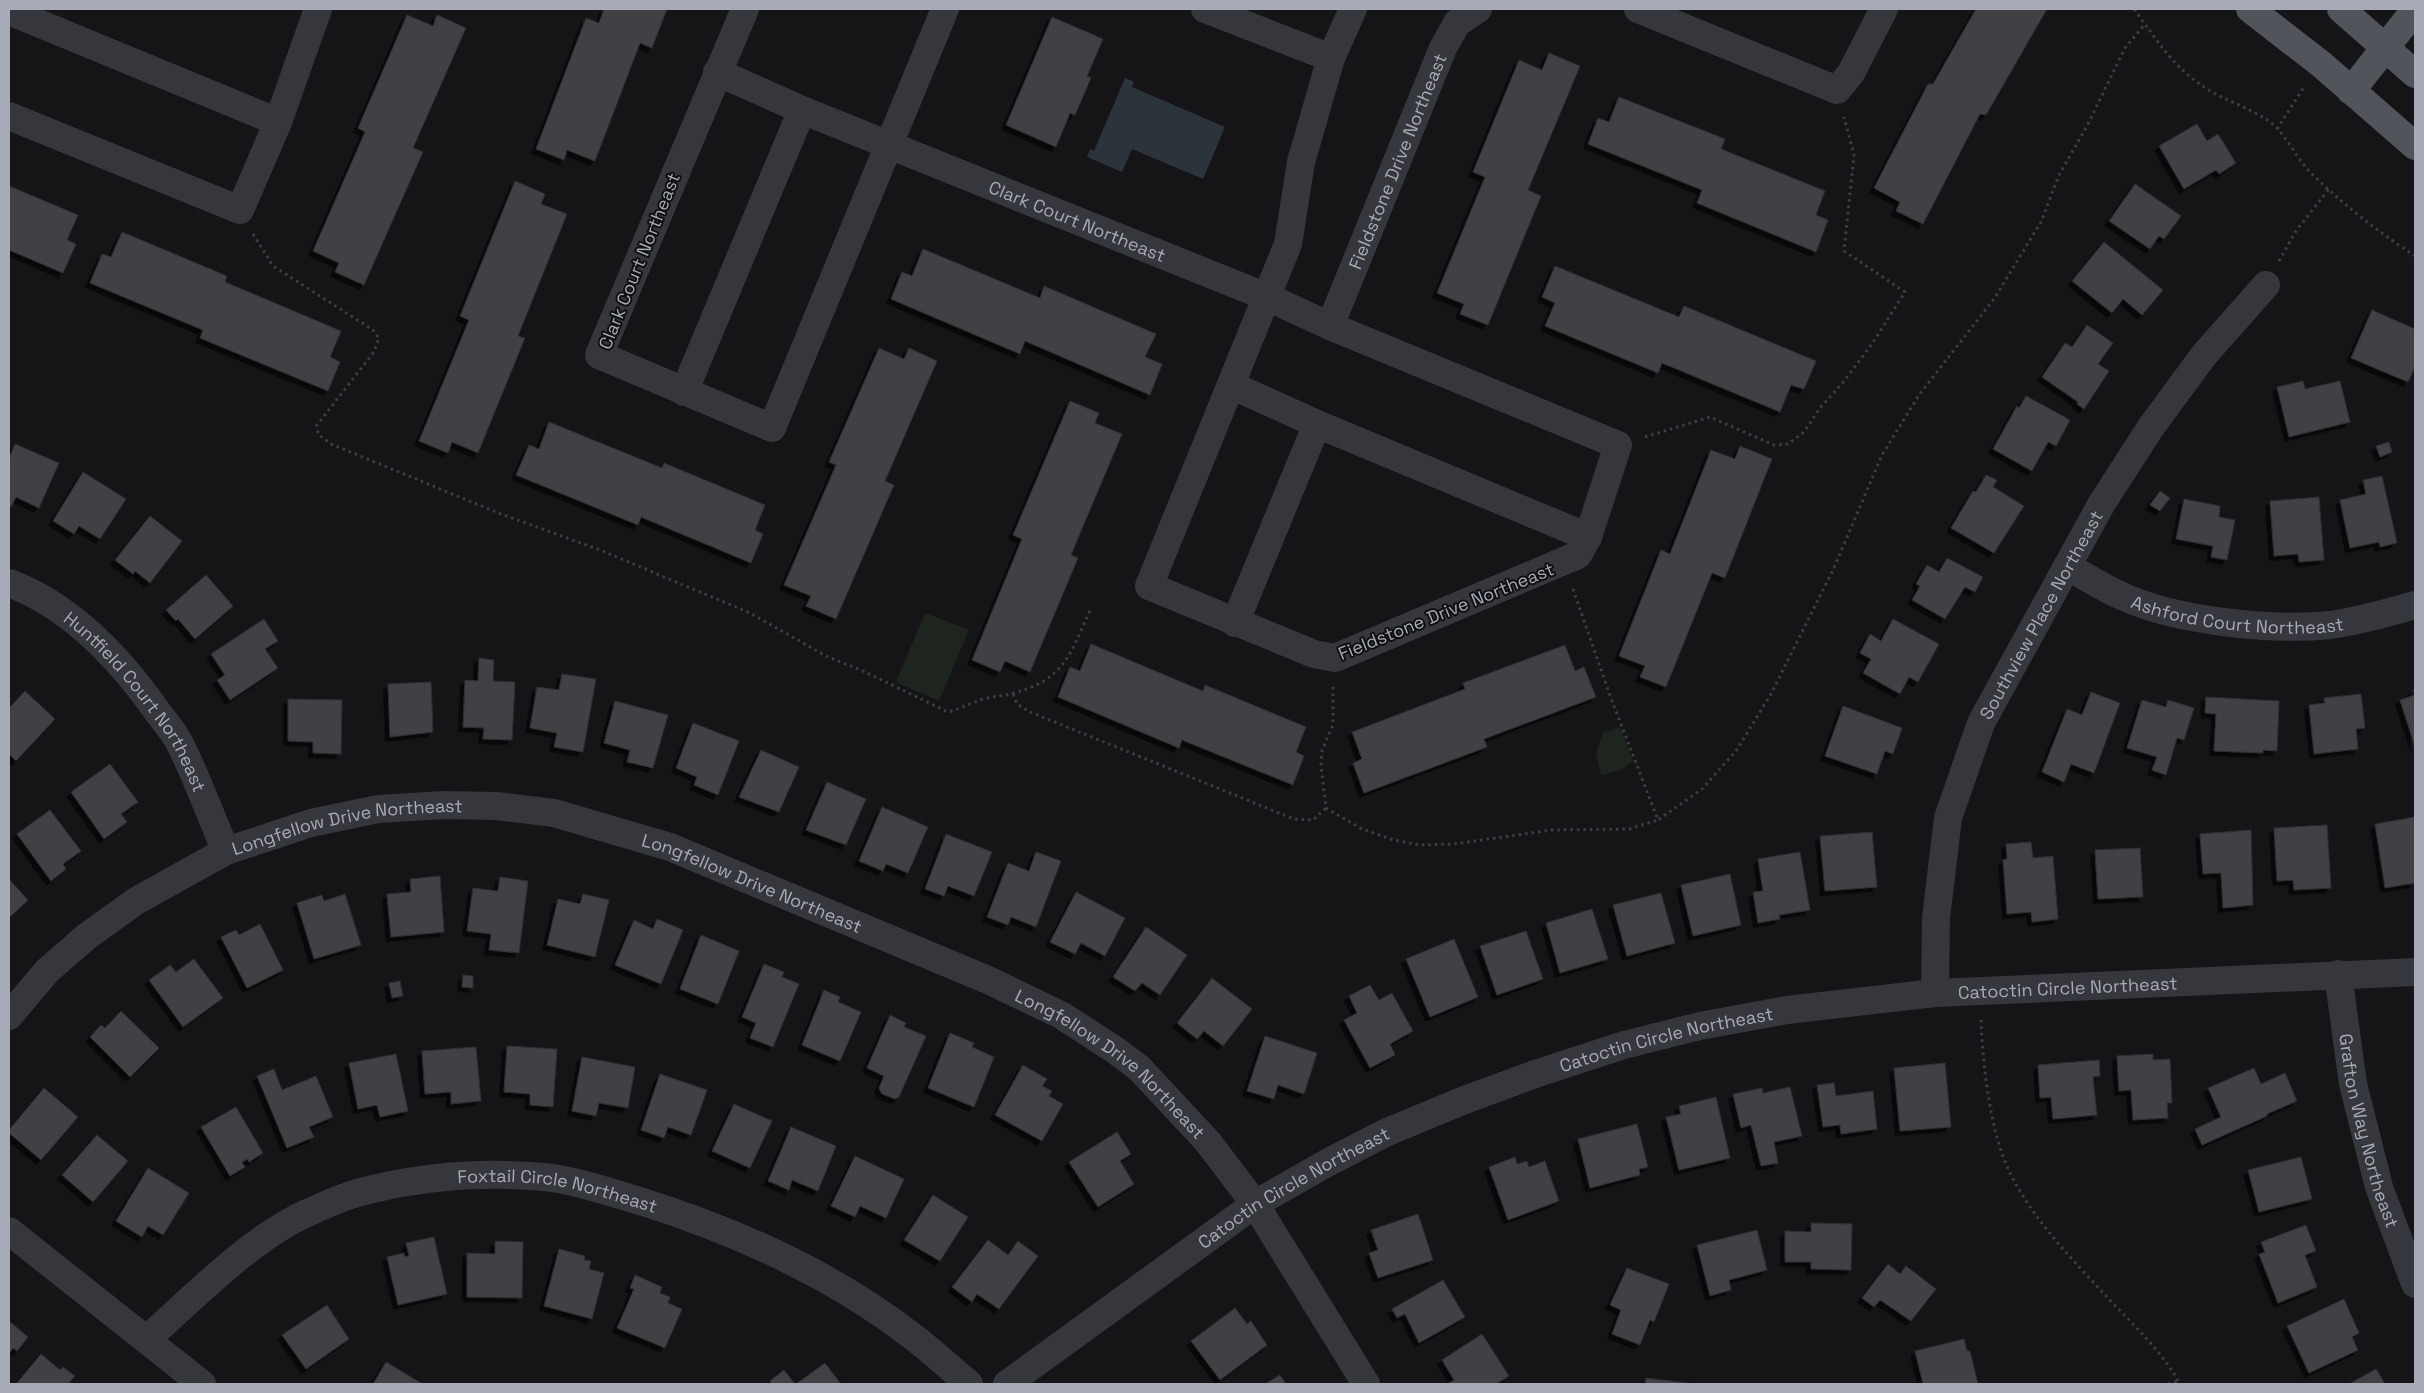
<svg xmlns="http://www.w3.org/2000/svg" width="2424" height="1393" font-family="'Space Grotesk',sans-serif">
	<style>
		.green { fill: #1d251e }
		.water { fill: #2b333b }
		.building { fill: #3f4044; stroke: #2f2f33; filter: url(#shadow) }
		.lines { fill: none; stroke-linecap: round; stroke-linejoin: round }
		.path { stroke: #3c3e43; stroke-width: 3; stroke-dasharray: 2.5 4; stroke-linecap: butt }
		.minor { stroke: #36373c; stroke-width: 28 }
		.major { stroke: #52545b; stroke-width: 28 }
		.labels { text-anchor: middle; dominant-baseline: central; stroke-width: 4; stroke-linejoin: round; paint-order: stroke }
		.street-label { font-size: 18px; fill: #a7abb7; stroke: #101012 }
	</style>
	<defs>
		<filter id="shadow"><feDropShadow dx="-4.5" dy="4.5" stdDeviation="0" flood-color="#0009"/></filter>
	</defs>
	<rect width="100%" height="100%" fill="#151517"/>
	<!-- green -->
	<g class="green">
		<polygon points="925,613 969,630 939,701 896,682"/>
		<polygon points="1620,727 1633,761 1621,770 1601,775 1596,752 1603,733"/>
	</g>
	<!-- water -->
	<polygon class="water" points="1125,78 1134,82 1132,87 1225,127 1203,179 1132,149 1122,172 1087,157 1090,149 1094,151"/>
	<!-- building -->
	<g class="building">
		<polygon points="604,9 667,9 652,48 640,43 595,161 567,150 564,160 536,149 586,18 599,23"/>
		<polygon points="1976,9 2047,9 1986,115 1980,114 1923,224 1896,211 1900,202 1874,188 1928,84 1933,84"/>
		<polygon points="407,15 433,26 437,15 466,28 413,148 423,152 364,285 335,272 339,263 313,251 365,132 358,128"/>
		<polygon points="1052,17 1103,39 1087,76 1091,78 1075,115 1070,113 1056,147 1006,125"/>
		<polygon points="1549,53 1580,66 1528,190 1541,196 1488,325 1460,314 1464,304 1437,293 1485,177 1473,172 1519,60 1542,70"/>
		<polygon points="1619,97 1725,139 1721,149 1825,191 1816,215 1828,220 1816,252 1697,203 1702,190 1588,144 1598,118 1609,122"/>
		<polygon points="2197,124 2207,141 2218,134 2236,163 2219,174 2216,170 2184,189 2159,146"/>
		<polygon points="515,181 545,194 541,204 567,214 518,336 525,338 478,453 452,442 448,453 419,441 469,320 460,316"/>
		<polygon points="2135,184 2181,216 2164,239 2159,236 2150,249 2109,221"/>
		<polygon points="9,186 78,215 67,240 76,244 63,273 9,250"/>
		<polygon points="122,232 227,276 225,282 341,331 330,357 340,362 328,391 200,338 203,330 90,283 102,254 111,257"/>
		<polygon points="2104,242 2163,290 2142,315 2123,299 2112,313 2072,281"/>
		<polygon points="923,249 1040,298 1044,286 1156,334 1145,357 1162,364 1150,395 1025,341 1020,354 891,299 902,272 912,276"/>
		<polygon points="1555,266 1679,317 1684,306 1816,361 1804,389 1791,385 1780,412 1662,363 1658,373 1545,326 1555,303 1542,297"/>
		<polygon points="2372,310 2415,329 2415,367 2408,382 2351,358"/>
		<polygon points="2087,325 2113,343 2098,364 2109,371 2084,409 2077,404 2078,402 2042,377 2065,343 2072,347"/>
		<polygon points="879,348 904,359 909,348 937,361 885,481 894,485 836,619 806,606 811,596 784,585 836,465 829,462"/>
		<polygon points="2303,381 2305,389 2340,381 2350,422 2289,437 2277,387"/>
		<polygon points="2026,396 2070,420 2056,446 2048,442 2032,471 1993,449 2017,406 2019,408"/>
		<polygon points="1070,401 1099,413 1095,423 1122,434 1071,555 1078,558 1030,672 1005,661 1000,672 972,660 1022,539 1013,535"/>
		<polygon points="549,422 662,468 664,463 765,505 755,530 763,534 751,563 641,517 638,525 516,475 529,445 539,449"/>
		<polygon points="2389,442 2392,452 2380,457 2376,446"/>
		<polygon points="15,444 59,463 39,508 16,497 11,507 9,505 9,458"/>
		<polygon points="1740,446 1772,459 1725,578 1712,573 1666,687 1640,677 1645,666 1619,656 1661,550 1670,554 1711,450 1735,459"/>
		<polygon points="83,472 126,499 100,539 79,526 74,534 53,521"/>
		<polygon points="1986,475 1997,480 1993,487 2024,506 1994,553 1951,528 1973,491 1976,492"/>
		<polygon points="2382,476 2397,543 2380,547 2379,542 2350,548 2340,500 2366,494 2363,480"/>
		<polygon points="2160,491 2170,498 2160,511 2150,505"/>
		<polygon points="2319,497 2324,560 2299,562 2298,554 2274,556 2270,501"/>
		<polygon points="2184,499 2220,506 2219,517 2235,520 2227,560 2211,557 2213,546 2176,539"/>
		<polygon points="150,516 182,541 150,583 135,571 133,574 115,560"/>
		<polygon points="1947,558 1983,577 1975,592 1965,587 1945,619 1912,600 1920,586 1916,584 1927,565 1939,572"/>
		<polygon points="206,575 233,606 195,639 178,619 176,621 166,610"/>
		<polygon points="264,619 278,641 265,649 278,668 230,700 217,680 225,675 211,654"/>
		<polygon points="1893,619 1939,644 1918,682 1909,677 1900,694 1863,673 1871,659 1860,653 1870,634 1881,641"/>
		<polygon points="1091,644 1203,691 1205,685 1306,727 1296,752 1304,756 1293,785 1182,740 1179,748 1058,697 1070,667 1080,671"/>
		<polygon points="1565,645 1575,671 1584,667 1596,697 1484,739 1487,747 1364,793 1353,763 1362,759 1352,732 1465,689 1463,683"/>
		<polygon points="479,658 494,660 493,681 515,682 512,740 483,739 484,728 463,727 465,680 478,681"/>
		<polygon points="562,674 596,679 583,752 554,747 557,733 530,728 537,687 559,690"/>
		<polygon points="431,682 433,732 390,737 388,684"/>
		<polygon points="2415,689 2415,747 2400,700 2415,695 2413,690"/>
		<polygon points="25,691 55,719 16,761 9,754 9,708"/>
		<polygon points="2091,692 2120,703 2094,773 2071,764 2064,782 2042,772 2067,709 2082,715"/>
		<polygon points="2361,694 2365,728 2356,729 2358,749 2314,754 2309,705 2325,703 2324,698"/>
		<polygon points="2206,697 2279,701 2277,751 2263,750 2263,753 2214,751 2216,714 2205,713"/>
		<polygon points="288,699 342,700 341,754 313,753 313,742 288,741"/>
		<polygon points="2142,700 2166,707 2168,700 2194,708 2184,740 2177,738 2166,775 2152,770 2157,757 2127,748"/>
		<polygon points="615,701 668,715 653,768 627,762 630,750 604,743"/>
		<polygon points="1843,706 1902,728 1893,754 1885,751 1877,774 1825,756"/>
		<polygon points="693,723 739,741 718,795 694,785 697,777 676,768"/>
		<polygon points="761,750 799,767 779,812 739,797"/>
		<polygon points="110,764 138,802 121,814 127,822 104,839 71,792"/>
		<polygon points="827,782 866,799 846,845 806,830"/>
		<polygon points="882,807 928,827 908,873 886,864 883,871 859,861"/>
		<polygon points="50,810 81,851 63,864 66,869 51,881 17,834"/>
		<polygon points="2415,817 2415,883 2385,888 2375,824"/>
		<polygon points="2327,825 2331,888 2294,890 2293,880 2277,881 2274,828"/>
		<polygon points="2251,830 2253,905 2223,908 2221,873 2203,874 2200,834"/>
		<polygon points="1872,832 1877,887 1825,891 1820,836"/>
		<polygon points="946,834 992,852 974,896 948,886 944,896 925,889"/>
		<polygon points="2031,842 2033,858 2053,856 2058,919 2032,922 2031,912 2007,914 2003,860 2007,859 2006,844"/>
		<polygon points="2140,848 2143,897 2098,899 2095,850"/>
		<polygon points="1036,852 1061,861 1036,927 1011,917 1008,925 987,917 1008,863 1029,871"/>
		<polygon points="1800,852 1810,910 1779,915 1780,919 1758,923 1753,892 1763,891 1758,859"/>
		<polygon points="1730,874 1741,925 1693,936 1681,885"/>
		<polygon points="440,876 444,932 391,937 387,894 411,892 410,879"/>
		<polygon points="500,877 528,881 519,953 489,950 491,934 467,931 473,888 498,891"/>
		<polygon points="9,879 28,900 9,918"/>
		<polygon points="1076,892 1125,918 1105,956 1081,943 1075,954 1050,942"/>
		<polygon points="1661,893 1675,943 1627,956 1613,905"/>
		<polygon points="345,894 361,945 314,959 297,903 322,895 324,901"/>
		<polygon points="583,894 609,900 595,957 547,945 558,899 580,904"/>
		<polygon points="1592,909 1608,959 1560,973 1546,923"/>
		<polygon points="657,919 683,930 661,984 615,965 634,920 653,929"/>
		<polygon points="260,924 283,970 247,988 221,937 236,930 239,935"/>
		<polygon points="1146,927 1187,955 1160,995 1142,983 1135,991 1113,977"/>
		<polygon points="1526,931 1543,979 1497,995 1480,946"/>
		<polygon points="701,935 739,951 718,1004 680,989"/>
		<polygon points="1454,939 1478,997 1430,1017 1406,959"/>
		<polygon points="194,959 223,998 183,1027 149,980 170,965 176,972"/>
		<polygon points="764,964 784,972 782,977 799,984 773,1047 750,1038 756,1023 742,1017"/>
		<polygon points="463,975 473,976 473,988 462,987"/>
		<polygon points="1212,978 1252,1009 1223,1046 1204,1031 1197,1039 1177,1023"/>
		<polygon points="400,981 403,996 392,998 389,983"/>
		<polygon points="1370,985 1379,1000 1392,993 1413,1031 1390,1044 1395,1055 1370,1068 1344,1020 1357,1013 1349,996"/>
		<polygon points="824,990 840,997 838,1002 861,1012 840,1061 802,1045"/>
		<polygon points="121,1011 159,1048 130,1077 90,1037 101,1025 105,1028"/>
		<polygon points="890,1015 906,1023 904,1027 926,1036 899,1097 895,1099 882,1094 879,1088 884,1076 867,1068"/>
		<polygon points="950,1033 974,1043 972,1047 994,1057 974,1107 928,1088"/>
		<polygon points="1265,1036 1317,1053 1304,1094 1278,1085 1274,1099 1247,1091"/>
		<polygon points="507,1046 557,1049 553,1107 530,1105 530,1094 504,1092"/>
		<polygon points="476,1047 481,1101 451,1104 451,1092 425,1094 422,1051"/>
		<polygon points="396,1054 408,1111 380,1117 377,1105 358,1109 349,1063"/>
		<polygon points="2153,1054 2153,1060 2170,1059 2172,1103 2167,1103 2168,1118 2133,1120 2131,1090 2119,1091 2117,1056"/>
		<polygon points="582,1057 635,1067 628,1108 599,1103 596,1116 572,1111"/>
		<polygon points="2099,1060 2100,1076 2093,1077 2097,1115 2053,1119 2051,1097 2040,1098 2038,1065"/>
		<polygon points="1945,1063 1951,1127 1900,1131 1894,1068"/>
		<polygon points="1023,1065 1047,1079 1042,1086 1052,1091 1049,1096 1063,1104 1042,1141 995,1115"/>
		<polygon points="2254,1068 2261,1084 2285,1073 2297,1101 2267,1114 2267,1116 2202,1145 2195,1129 2221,1117 2208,1088"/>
		<polygon points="274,1069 282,1090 316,1076 333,1117 309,1127 314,1137 287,1148 257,1076"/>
		<polygon points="660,1074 707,1090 691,1135 668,1127 664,1138 641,1130"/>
		<polygon points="1834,1083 1836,1096 1873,1091 1877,1129 1841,1134 1840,1125 1823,1127 1817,1085"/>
		<polygon points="1790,1087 1802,1136 1774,1142 1778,1163 1761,1166 1751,1125 1741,1128 1733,1094 1762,1088 1763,1093"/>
		<polygon points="44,1088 78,1117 41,1160 9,1133 9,1130"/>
		<polygon points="1716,1097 1730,1158 1679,1170 1666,1117 1681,1114 1679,1106"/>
		<polygon points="734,1104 772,1121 750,1168 712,1151"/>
		<polygon points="236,1107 263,1153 249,1162 248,1159 242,1162 245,1167 230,1176 201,1127"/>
		<polygon points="1637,1124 1648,1167 1639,1169 1640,1175 1590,1188 1578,1139"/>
		<polygon points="791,1127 836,1146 818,1191 792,1180 789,1190 768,1181"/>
		<polygon points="1117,1132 1131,1154 1120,1161 1134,1184 1098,1207 1069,1162"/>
		<polygon points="97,1135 128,1161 93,1202 62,1175"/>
		<polygon points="855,1156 904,1179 886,1218 860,1206 855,1217 831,1206"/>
		<polygon points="1515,1157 1517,1164 1527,1161 1529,1167 1545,1161 1559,1201 1508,1220 1489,1167"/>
		<polygon points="2301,1157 2312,1199 2259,1212 2248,1170"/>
		<polygon points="148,1168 189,1193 163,1235 148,1226 142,1237 116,1221"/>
		<polygon points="933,1195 968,1217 940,1261 904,1240"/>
		<polygon points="1418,1214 1433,1260 1378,1278 1369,1253 1378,1250 1371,1230"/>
		<polygon points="1811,1223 1852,1224 1851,1270 1811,1269 1811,1262 1785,1262 1785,1231 1811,1232"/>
		<polygon points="2306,1225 2316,1251 2305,1255 2317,1287 2278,1303 2259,1254 2265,1252 2261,1242"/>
		<polygon points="1757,1230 1767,1270 1729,1280 1731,1290 1710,1296 1697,1245"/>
		<polygon points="434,1237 447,1294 398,1305 387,1257 404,1253 405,1257 409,1256 406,1243"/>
		<polygon points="988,1240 1008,1255 1018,1241 1038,1256 999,1309 977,1294 972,1302 952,1287"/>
		<polygon points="495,1241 523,1242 522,1298 467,1297 467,1253 495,1254"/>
		<polygon points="559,1249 585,1256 584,1260 591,1261 589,1269 604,1273 592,1319 544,1306"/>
		<polygon points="1888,1264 1900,1274 1906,1266 1936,1289 1911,1321 1880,1300 1874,1307 1862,1298"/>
		<polygon points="1627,1268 1669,1284 1654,1322 1650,1320 1640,1345 1612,1334 1621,1310 1610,1305"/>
		<polygon points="635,1275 662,1287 660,1293 670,1297 668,1303 682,1309 665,1348 617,1328 634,1289 630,1288"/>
		<polygon points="1443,1280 1465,1317 1419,1343 1405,1314 1397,1318 1392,1309"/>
		<polygon points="2344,1299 2359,1333 2352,1337 2358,1350 2309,1373 2287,1326"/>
		<polygon points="327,1305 349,1339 306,1369 282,1335"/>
		<polygon points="1235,1308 1247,1324 1251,1321 1267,1345 1220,1380 1191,1341"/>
		<polygon points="9,1321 28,1337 17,1351 13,1348 9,1354"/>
		<polygon points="1482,1334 1509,1376 1496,1384 1447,1384 1454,1380 1442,1360"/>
		<polygon points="1964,1339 1967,1351 1970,1351 1978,1384 1923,1384 1915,1351"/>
		<polygon points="41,1354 60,1370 63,1367 75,1376 68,1384 16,1384"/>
		<polygon points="386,1362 421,1383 421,1384 373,1384"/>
		<polygon points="825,1363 841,1384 796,1384"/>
		<polygon points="2376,1369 2385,1384 2349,1384"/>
		<polygon points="784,1370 795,1384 772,1384 770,1381"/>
		<polygon points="1280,1375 1286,1384 1265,1384"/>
		<polygon points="1646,1378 1695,1384 1645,1384"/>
	</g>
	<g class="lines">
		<!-- path -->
		<g class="path">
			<path d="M2134,9C2159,43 2175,71 2214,93C2235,105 2259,111 2277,128C2289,141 2297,158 2309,171C2341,203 2377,231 2415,256"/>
			<polyline points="2277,129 2304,87"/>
			<path d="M253,234L273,266L373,330L379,338L374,352L317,425L318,434L331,444L501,514L600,550L750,613L826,656L863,671L948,712C961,709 972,702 984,699C994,696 1004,696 1014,693C1064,680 1071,653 1090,610"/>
			<polyline points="2279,261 2296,231 2329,189"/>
			<polyline points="1645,437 1710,417 1774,445 1788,444 1804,432 1820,408 1844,381 1872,344 1905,292 1844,251 1854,155 1844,117"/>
			<polyline points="1573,589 1612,701 1658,820 1702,789 1736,751 1771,694 1833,570 1882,455 1919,395 1994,299 2041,222 2059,175 2087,126 2125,48 2145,24"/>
			<polyline points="1333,687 1333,725 1322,750 1321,766 1326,808 1362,829 1394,840 1419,845 1454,844 1552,830 1629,829 1658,820"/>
			<polyline points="1013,694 1017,704 1030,712 1294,819 1313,820 1326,808"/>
			<path d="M1981,1020C1983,1067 1990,1133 2011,1175C2034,1221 2073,1260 2107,1297C2133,1325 2162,1351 2180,1384"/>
			<polyline points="2168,1384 2178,1381"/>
		</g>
		<!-- minor -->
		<g class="minor">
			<polyline points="745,9 599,355 772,428 945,9"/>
			<polyline points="1205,9 1331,58"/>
			<polyline points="1638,9 1837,90 1851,73 1884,9"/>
			<polyline points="9,11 278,122"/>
			<path id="s1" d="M717,72L802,110L1267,297L1330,326L1618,445L1588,537L1578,555L1335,658L1314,654L1149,586L1288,244L1301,162L1331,58L1353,9"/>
			<polyline points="9,116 240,210 278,122 318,9"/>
			<path id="s2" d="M1330,326L1443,48L1457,23L1478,9"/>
			<polyline points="1231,385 1317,424"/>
			<polyline points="684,392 802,110"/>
			<path id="s3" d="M2067,566C2086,577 2105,589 2124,597C2177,621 2272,631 2330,625C2359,621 2387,613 2415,605"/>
			<path id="s4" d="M9,583C71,606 122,661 159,714C166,723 174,732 179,742C197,777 210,815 226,851"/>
			<polyline points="1235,623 1317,424 1588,537"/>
			<path id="s5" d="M2338,974L2353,1084L2379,1187L2415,1284"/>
			<path id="s6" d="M1935,993L1936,918L1948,818L1981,723L2102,503L2151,427L2204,355L2266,285"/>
			<path id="s7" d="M9,1016L47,971L86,937L136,901L226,851L311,823L378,809L444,805L496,806L554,813L670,847L988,980L1061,1015L1115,1050L1139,1068L1208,1142L1255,1204L1366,1384"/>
			<polyline points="9,1231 202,1384"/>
			<path id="s8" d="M147,1339C194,1297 250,1239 307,1213C327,1204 351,1193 373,1189C427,1176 488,1172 544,1177C575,1180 612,1193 643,1202C738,1232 833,1275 912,1336C932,1351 950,1368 969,1384"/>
			<path id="s9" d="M1007,1384L1255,1204L1327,1163L1385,1133L1462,1101L1535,1074L1624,1045L1700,1026L1787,1010L1935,993L2415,972"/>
		</g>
		<!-- major -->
		<g class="major">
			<polyline points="2250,9 2321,64 2415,146"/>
			<polyline points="2341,9 2415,74"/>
			<polyline points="2351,91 2415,10"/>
		</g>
	</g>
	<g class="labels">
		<!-- street labels -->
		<g class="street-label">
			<text stroke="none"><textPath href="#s2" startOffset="178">Fieldstone Drive Northeast</textPath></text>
			<text stroke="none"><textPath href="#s1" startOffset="390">Clark Court Northeast</textPath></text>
			<text transform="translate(639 261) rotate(-68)">Clark Court Northeast</text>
			<text stroke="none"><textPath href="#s3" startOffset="181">Ashford Court Northeast</textPath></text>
			<text transform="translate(1446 611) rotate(-22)">Fieldstone Drive Northeast</text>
			<text stroke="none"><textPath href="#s6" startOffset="400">Southview Place Northeast</textPath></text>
			<text stroke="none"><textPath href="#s4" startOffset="178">Huntfield Court Northeast</textPath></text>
			<text stroke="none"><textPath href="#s7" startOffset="400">Longfellow Drive Northeast</textPath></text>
			<text stroke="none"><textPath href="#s7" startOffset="820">Longfellow Drive Northeast</textPath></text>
			<text stroke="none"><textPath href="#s9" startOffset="1158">Catoctin Circle Northeast</textPath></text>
			<text stroke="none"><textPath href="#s9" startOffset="752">Catoctin Circle Northeast</textPath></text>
			<text stroke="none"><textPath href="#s7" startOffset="1225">Longfellow Drive Northeast</textPath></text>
			<text stroke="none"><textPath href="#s5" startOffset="160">Grafton Way Northeast</textPath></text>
			<text stroke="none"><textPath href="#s9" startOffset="348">Catoctin Circle Northeast</textPath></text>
			<text stroke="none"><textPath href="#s8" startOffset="462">Foxtail Circle Northeast</textPath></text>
		</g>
	</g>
	<!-- border -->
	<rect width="2424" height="1393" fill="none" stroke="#a7abb7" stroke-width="20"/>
</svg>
